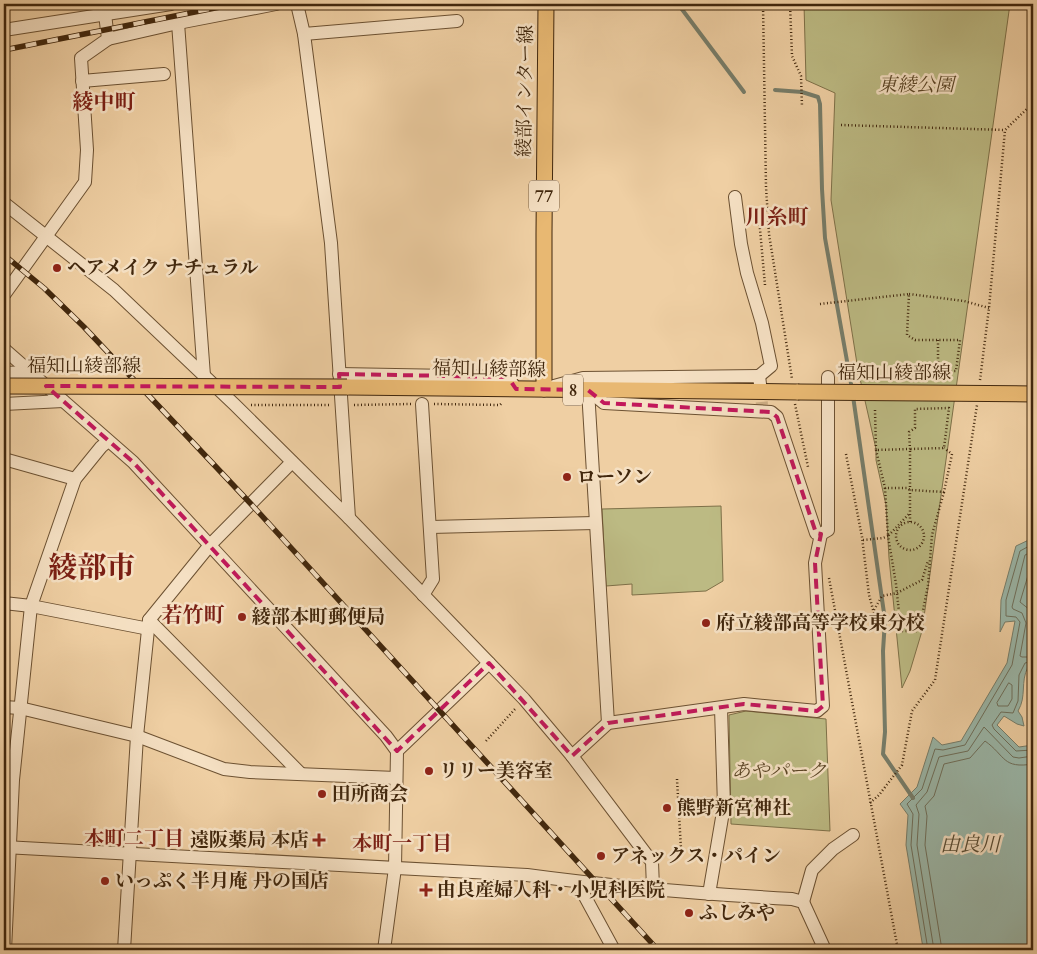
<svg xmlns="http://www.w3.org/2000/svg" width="1037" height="954" font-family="Cardo,'Noto Serif JP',serif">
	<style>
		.green { fill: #bcba83; stroke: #7e7048 }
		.water { fill: #9ab6a8; stroke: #767d6a }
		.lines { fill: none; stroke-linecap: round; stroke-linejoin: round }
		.shore { stroke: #6e6e5a; stroke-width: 1 }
		.stream { stroke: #767d6a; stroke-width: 4 }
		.minor-tunnel { stroke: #ccad85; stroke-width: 12; stroke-dasharray: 12 6; stroke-linecap: butt }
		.minor-casing { stroke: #6c5132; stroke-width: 14 }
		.major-casing { stroke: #41270d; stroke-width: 17 }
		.path { stroke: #41270d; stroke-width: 2.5; stroke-dasharray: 1 2.5; stroke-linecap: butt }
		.minor { stroke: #f5e0c3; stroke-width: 12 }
		.major { stroke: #e8b872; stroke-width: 15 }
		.rail-casing { stroke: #41270d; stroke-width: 5.5 }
		.rail { stroke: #f5e0c3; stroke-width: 4; stroke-dasharray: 11; stroke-linecap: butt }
		.major-bridge-casing { stroke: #41270d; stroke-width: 17; stroke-linecap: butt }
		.major-bridge { stroke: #e8b872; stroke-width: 15 }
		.marked { fill: none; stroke: #c2185b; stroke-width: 4; stroke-dasharray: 10 6; stroke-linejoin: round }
		.poi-dot { fill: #8f2418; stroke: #f5e0c3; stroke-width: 2 }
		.labels { text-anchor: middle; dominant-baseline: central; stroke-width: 5; stroke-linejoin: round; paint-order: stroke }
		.shield { fill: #f5e0c3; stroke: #775e44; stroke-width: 1 }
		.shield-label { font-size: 18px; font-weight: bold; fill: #41270d }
		.park-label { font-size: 19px; font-style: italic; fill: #5a4425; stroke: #f5e0c3 }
		.street-label { font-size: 19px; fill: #41270d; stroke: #f5e0c3 }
		.poi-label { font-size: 19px; font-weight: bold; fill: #41270d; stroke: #f5e0c3; text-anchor: start }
		.neighbourhood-label { font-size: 20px; font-weight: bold; fill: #7a1f14; stroke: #f5e0c3 }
		.water-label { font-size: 20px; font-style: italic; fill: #574b34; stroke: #f5e0c3 }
		.quarter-label { font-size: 21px; font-weight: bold; fill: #7a1f14; stroke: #f5e0c3 }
		.town-label { font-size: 29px; font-weight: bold; fill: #7a1f14; stroke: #f5e0c3 }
	</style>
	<rect width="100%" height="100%" fill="#efcfa3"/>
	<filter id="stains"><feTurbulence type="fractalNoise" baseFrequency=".004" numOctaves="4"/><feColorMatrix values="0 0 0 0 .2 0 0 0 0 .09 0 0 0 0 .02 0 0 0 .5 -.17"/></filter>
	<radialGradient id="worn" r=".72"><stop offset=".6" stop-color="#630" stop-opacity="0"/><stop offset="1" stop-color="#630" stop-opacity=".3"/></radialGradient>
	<!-- green -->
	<g class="green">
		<polygon points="804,4 1010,4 922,631 910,671 902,688 889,558 886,505 876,460 876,449 858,370 831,200 835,93 806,80"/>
		<polygon points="721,506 723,581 706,591 632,595 632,584 606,586 602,509"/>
		<polygon points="746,711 826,719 830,831 731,824 729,715"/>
	</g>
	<!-- water -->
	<path class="water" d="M1033,538V671L1028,667C1020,682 1027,696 1018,711L1022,717L1024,726L1017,724L1004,716L997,725L1019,747L1033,745V950H922L923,948L906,845L908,815L900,804L917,787L933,737L942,745L961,741L1007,663L1015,621L1005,622L1000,632L1001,600L1016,546Z"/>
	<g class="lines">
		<!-- shore -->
		<g class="shore">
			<polyline points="1033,551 1025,555 1012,607 1013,609 1022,613 1026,623 1020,656 1022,657 1033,657"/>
			<polyline points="1033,559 1020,602 1030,610 1033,618"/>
			<polyline points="1033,664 1029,662 1025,663 1019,675 1018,701 1013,713 1001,712 992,725 994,729 1016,751 1033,750"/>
			<polygon points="1009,683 1012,685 1012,699 1008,706 998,706 997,703"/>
			<polyline points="928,950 911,845 913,814 907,804 922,789 935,749 943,750 965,745 1012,665 1020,622 1016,617 1006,616 1006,600 1020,551 1033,544"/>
			<polyline points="934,950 917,845 919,814 916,805 927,792 939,757 968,751 984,727 1013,757 1019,758 1033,756"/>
			<path d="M942,950L925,845L927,816L925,806L934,796L944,764L970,758L985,741C1006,756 1002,769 1033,764"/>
		</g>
		<!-- stream -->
		<g class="stream">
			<polyline points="678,4 744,92"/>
			<polyline points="775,90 802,92 818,97 820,104 822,189 825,238 852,389"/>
			<polyline points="853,396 885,620 883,651 885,732 883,754 913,798"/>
		</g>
		<!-- minor-tunnel -->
		<polyline class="minor-tunnel" points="760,384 762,405"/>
		<!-- minor casing -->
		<g class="minor-casing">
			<g id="minor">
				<polyline points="297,4 304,34 331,243 349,518"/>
				<polyline points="178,23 204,376"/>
				<polyline points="4,30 171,4"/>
				<polyline points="304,34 457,21"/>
				<polyline points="108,39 178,23 276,4"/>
				<polyline points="82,81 164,74"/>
				<polyline points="735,197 741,244 747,273 762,323 771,366 759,376"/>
				<polyline points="4,203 114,290 235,405 349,518 524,699 572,756"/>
				<polyline points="4,295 85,182 87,150 81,58 108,39 105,14"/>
				<polyline points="4,349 133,462 386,736 397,751 395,868 384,950"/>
				<polyline points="4,373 30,372"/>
				<polyline points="339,374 508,377 516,389"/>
				<polyline points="554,386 583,378 759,376 760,384"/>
				<polyline points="588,390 604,403 771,412 777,417 816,533 821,534 828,530 828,377"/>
				<polyline points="588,390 608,723"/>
				<polyline points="4,404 63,401"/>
				<polyline points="422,404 433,579 423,595"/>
				<polyline points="4,459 75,479"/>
				<polyline points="431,527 595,523"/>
				<polyline points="4,603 31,606 149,629"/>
				<polyline points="149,620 301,774"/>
				<polyline points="4,707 20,708 137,736 224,769 250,772 396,778"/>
				<polyline points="397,751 489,663"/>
				<path d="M4,847L527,875C615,887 703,894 792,899L803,902L825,950"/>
				<polyline points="577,882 614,950"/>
				<polyline points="653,888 652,862 572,756 608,723 744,704 817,711 823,706 815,563 821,534"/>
				<polyline points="709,894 724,806 721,708"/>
				<polyline points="803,902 812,870 833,849 853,835"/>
				<polyline points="5,950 13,780 31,606 75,479 101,447 108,441"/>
				<polyline points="124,950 137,736 149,620 210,545 292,462"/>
			</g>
		</g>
		<!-- major casing -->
		<g class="major-casing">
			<g id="major">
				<polyline points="347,387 798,392"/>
				<polyline points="544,389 544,233 546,4"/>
			</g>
		</g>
		<!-- path -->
		<g class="path">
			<polyline points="763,4 766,187 769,234 792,379"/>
			<polyline points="790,4 792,56 801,76 802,107"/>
			<polyline points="841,125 1005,130"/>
			<polyline points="765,285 759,218 766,208"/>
			<polyline points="909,294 964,301 989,308"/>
			<polyline points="820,304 909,294 907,335 915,340 960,340 956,371 917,372"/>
			<polyline points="938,340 938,372"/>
			<polyline points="980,380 989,308 1005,130 1033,103"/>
			<polyline points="434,404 500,405 502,403"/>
			<polyline points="795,404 808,467"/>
			<polyline points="251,405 331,405"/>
			<polyline points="354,405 411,404"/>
			<polyline points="875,410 876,450 910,449 909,432 915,428 915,409 949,408 944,448 910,449 910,522"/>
			<polyline points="876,450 885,488 907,488 910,490 944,492 952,454 944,448"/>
			<polyline points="846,454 862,537 869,595 878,628"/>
			<polyline points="885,488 888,536 909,514"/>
			<circle cx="910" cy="536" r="14"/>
			<polyline points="863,540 883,538 888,536 896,584 901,631 919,631 928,585 932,535 944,492"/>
			<polyline points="829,578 898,950"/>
			<polyline points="874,610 882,596 897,593 922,580 928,561"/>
			<polyline points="486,741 516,708"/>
			<polyline points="677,779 681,849"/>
			<polyline points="870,803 879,795 902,765 912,711 935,680 977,405"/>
		</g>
		<!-- minor -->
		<use href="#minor" class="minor"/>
		<!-- major -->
		<use href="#major" class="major"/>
		<!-- rail casing -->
		<g class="rail-casing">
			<g id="rail">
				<polyline points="4,50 235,4"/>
				<polyline points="4,255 44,288 84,327 251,504 658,950"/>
			</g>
		</g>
		<!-- rail -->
		<use href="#rail" class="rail"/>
		<!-- major-bridge casing -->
		<g class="major-bridge-casing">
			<g id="major-bridge">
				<polyline points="4,386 347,387"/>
				<polyline points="798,392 1033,394"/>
			</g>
		</g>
		<!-- major-bridge -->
		<use href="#major-bridge" class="major-bridge"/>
	</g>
	<!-- marked area -->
	<path class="marked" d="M339,374L508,377L516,389L588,390L604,403L771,412L777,417L816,533L821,534L815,563L823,706L817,711L744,704L608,723L572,756L489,663L397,751L133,462L46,386L340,387Z"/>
	<!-- markers -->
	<g class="poi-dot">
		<circle cx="57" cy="268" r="5"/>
		<circle cx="567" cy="477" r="5"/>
		<circle cx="242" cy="617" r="5"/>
		<circle cx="706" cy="623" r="5"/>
		<circle cx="429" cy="771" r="5"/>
		<circle cx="322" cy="794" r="5"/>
		<circle cx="667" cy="808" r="5"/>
		<path d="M316.5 832.5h5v5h5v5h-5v5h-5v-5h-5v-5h5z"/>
		<circle cx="601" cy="856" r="5"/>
		<circle cx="105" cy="881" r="5"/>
		<path d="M423.5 882.5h5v5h5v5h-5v5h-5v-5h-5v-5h5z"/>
		<circle cx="689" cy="913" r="5"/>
	</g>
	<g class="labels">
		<!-- shield labels -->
		<g class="shield">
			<rect x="529" y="180.5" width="30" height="31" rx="4"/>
			<rect x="563" y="374.5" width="20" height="31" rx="4"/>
		</g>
		<g class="shield-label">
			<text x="544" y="196">77</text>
			<text x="573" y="390">8</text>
		</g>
		<!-- park labels -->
		<g class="park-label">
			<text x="916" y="85">東綾公園</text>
			<text x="779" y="771">あやパーク</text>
		</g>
		<!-- street labels -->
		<g class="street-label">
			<text transform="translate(525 91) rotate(-89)">綾部インター線</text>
			<text x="84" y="366">福知山綾部線</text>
			<text transform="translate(489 369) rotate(1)">福知山綾部線</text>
			<text x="894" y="373">福知山綾部線</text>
		</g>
		<!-- poi labels -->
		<g class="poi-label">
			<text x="67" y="268">ヘアメイク ナチュラル</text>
			<text x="577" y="477">ローソン</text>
			<text x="252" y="617">綾部本町郵便局</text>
			<text x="716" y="623">府立綾部高等学校東分校</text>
			<text x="439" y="771">リリー美容室</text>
			<text x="332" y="794">田所商会</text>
			<text x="677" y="808">熊野新宮神社</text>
			<text x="309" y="840" text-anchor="end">遠阪薬局 本店</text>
			<text x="611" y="856">アネックス・パイン</text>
			<text x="115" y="881">いっぷく半月庵 丹の国店</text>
			<text x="437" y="890">由良産婦人科・小児科医院</text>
			<text x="699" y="913">ふしみや</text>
		</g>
		<!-- neighbourhood labels -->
		<g class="neighbourhood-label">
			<text x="134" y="838">本町二丁目</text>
			<text x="402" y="843">本町一丁目</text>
		</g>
		<!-- water labels -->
		<g class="water-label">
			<text x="970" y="844">由良川</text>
		</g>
		<!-- quarter labels -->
		<g class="quarter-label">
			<text x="104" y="102">綾中町</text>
			<text x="777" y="217">川糸町</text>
			<text x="193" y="615">若竹町</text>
		</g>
		<!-- town labels -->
		<g class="town-label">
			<text x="92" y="568">綾部市</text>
		</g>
	</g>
	<!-- margin -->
	<rect width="1037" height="954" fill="none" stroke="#efcfa3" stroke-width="20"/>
	<rect x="5" y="5" width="1027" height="944" fill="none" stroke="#41270d" stroke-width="2.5"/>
	<rect x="10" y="10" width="1017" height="934" fill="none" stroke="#41270d"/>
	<rect width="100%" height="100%" filter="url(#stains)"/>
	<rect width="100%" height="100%" fill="url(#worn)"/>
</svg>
